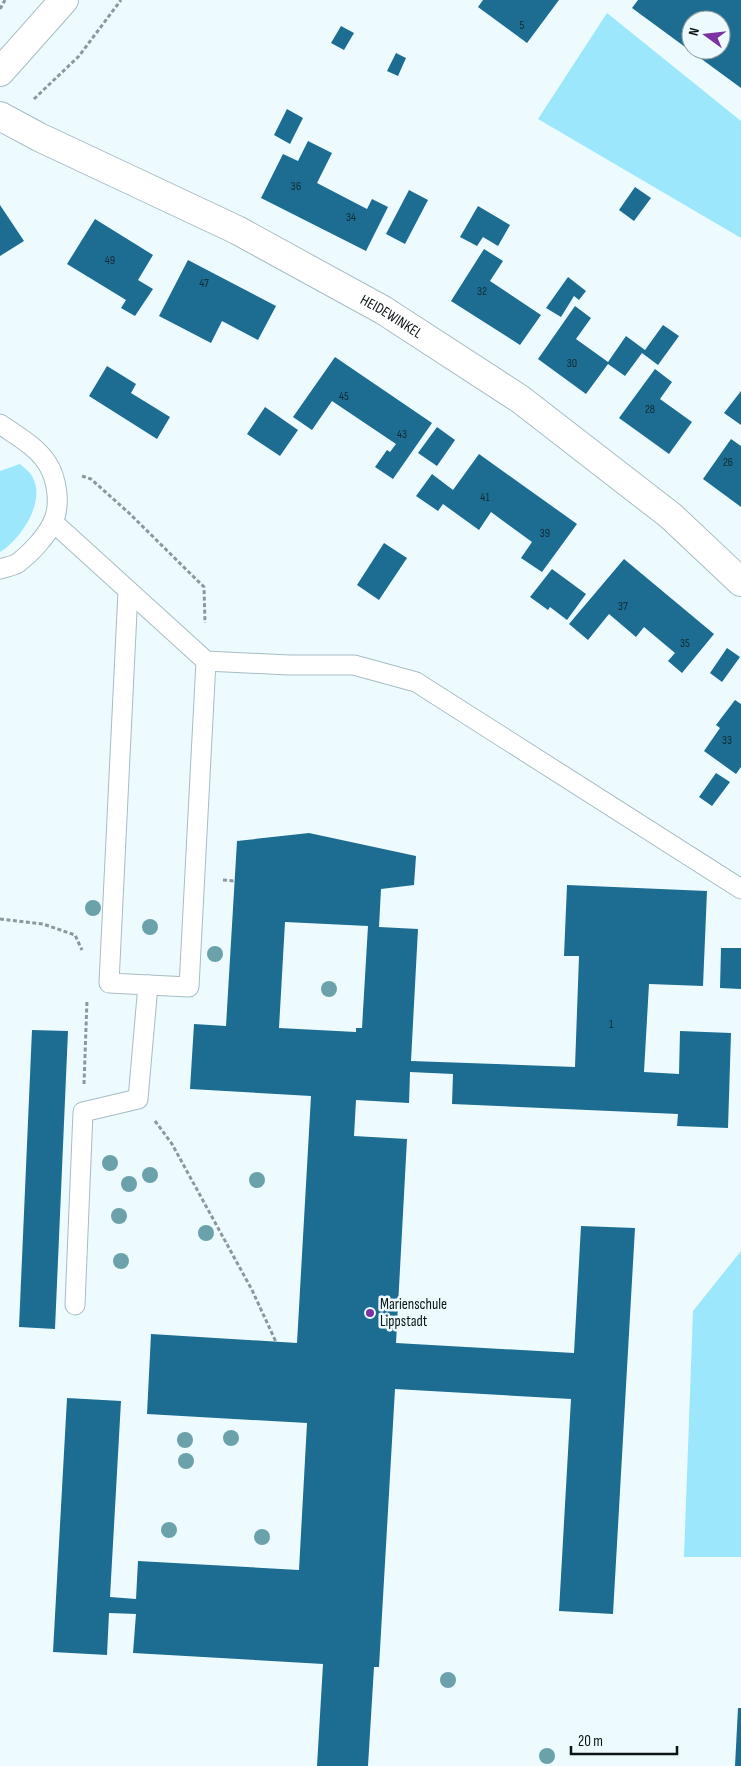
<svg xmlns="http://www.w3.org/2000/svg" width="741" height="1766" font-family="'Sofia Sans Condensed',sans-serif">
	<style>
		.green { fill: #9ce7fb }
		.building { fill: #1d6d93; fill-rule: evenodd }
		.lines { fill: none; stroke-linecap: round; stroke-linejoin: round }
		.lane-casing { stroke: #a6bdc3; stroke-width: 21 }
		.street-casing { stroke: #a6bdc3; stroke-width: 30 }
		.secondary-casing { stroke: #a6bdc3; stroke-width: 30 }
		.path { stroke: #8c989b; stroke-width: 3; stroke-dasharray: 4 2.5; stroke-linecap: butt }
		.lane { stroke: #fff; stroke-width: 19 }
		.street { stroke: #fff; stroke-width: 28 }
		.secondary { stroke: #fff; stroke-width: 28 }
		.tree { fill: #6ba1ab }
		.poi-dot { fill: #7c32a4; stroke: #edfbff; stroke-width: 2 }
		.labels { text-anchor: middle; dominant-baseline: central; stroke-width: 5; stroke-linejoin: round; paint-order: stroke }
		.number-label { font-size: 12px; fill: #102a34 }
		.street-label { font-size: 15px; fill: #0b1315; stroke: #edfbff }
		.poi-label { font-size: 15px; fill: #0b1315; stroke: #edfbff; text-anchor: start }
	</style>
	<rect width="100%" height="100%" fill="#edfbff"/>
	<!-- green -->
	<g class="green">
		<polygon points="607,13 741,121 741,238 538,119"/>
		<path d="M20,464C23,467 26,469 29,472C50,496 22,539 0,552V471Z"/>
		<polygon points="741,1251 741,1557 684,1557 693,1311"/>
	</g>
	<!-- building -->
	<g class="building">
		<polygon points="483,0 559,0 527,43 478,7"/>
		<path d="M638,0H741V88L632,8ZM691,20H721V50H691Z"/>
		<polygon points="341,26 354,33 344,50 331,43"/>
		<polygon points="396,53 406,58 398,76 387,71"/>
		<polygon points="287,109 303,118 290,144 274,135"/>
		<polygon points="308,141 332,153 317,183 367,209 372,199 388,207 366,251 261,198 283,154 298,161"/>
		<polygon points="635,187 651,198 634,221 619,210"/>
		<polygon points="409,190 428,200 405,244 386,234"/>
		<polygon points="0,205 24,241 0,256"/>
		<polygon points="478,206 510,225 498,246 483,237 477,246 460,237"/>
		<polygon points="95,219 153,255 138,280 153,289 135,316 121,308 126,300 67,264"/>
		<polygon points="484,249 503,261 490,281 541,315 520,345 451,301"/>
		<polygon points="188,260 276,306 258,340 222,321 211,343 159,316"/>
		<polygon points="568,277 586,291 579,300 574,296 561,317 546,308"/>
		<polygon points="575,306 591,318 576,339 608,362 626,336 645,350 663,325 679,336 658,365 642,353 625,376 608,364 586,394 538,359"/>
		<polygon points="335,357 432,423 393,479 375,467 387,450 390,452 396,444 332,401 312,430 293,417"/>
		<polygon points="107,366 136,384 131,393 170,417 157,439 89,396"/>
		<polygon points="655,369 672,382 660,399 692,422 669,454 619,418"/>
		<polygon points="741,391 741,425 724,413"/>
		<polygon points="265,407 298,430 280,456 247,434"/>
		<polygon points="437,427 455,440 437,466 418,453"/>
		<polygon points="731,439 741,446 741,507 703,479"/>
		<polygon points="479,454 577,524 542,572 521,558 532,542 491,512 479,530 443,504 438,511 416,496 432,474 453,490"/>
		<polygon points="384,543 407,558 379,600 357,585"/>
		<polygon points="624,559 714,634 682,673 668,661 675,653 644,627 636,637 609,614 588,640 569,624"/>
		<polygon points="552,569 586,594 567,620 550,607 548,610 530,597"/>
		<polygon points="727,648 740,657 722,682 710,673"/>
		<polygon points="735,700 741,704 741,767 736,774 704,751 720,728 716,725"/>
		<polygon points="716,773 730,782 712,806 699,797"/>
		<path d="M309,833L416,856L414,885L381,889L379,927L418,929L411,1061L575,1067L579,956H564L567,885L707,891L703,986L649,984L644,1072L679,1074L680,1031L731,1033L728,1128L677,1126L678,1114L452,1104L453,1074L410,1072L409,1103L356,1100L354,1136L407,1139L396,1343L574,1353L581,1226L635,1228L613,1614L559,1611L571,1399L395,1389L379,1667H374L368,1766H317L323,1664L133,1653L136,1614L109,1613L107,1655L53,1652L67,1398L121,1401L110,1597L136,1599L138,1561L299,1570L307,1423L147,1414L151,1334L297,1343L311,1096L190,1089L194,1024L226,1026L237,841ZM285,922L368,926L362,1028H356V1032L279,1028Z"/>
		<polygon points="721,948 741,948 741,989 720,988"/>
		<polygon points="32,1030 68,1031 55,1329 19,1327"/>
		<polygon points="738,1708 741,1708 741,1766 735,1766"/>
	</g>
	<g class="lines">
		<!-- lane casing -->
		<g class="lane-casing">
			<g id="lane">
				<path d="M0,424C17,436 36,446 47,463C57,478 61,505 53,522C46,537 31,553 18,563C13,566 6,567 0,569"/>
				<polyline points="53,522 206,661 289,665 354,665 416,682 741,889"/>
				<polyline points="128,591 109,983 189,987 206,661"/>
				<polyline points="75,1305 83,1112 138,1099 148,985"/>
			</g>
		</g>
		<!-- street casing -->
		<g class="street-casing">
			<g id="street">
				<path id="s1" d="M0,116L39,137L237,230L383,310L520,399L671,516L741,582"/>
			</g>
		</g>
		<!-- secondary casing -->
		<g class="secondary-casing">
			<polyline id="secondary" points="0,72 64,0"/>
		</g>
		<!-- path -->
		<g class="path">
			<polyline points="0,9 5,0"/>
			<polyline points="34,99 79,56 121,0"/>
			<polyline points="82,476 91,479 129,513 204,587 205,623"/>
			<polyline points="223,880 234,881"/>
			<polyline points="0,919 43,924 75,935 82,950"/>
			<polyline points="84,1084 87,1000"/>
			<polyline points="155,1121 172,1144 252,1290 276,1342"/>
		</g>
		<!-- lane -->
		<use href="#lane" class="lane"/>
		<!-- street -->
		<use href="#street" class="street"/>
		<!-- secondary -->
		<use href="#secondary" class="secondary"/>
	</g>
	<!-- trees -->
	<g class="tree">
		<circle cx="93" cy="908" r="8"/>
		<circle cx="150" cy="927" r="8"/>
		<circle cx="215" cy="954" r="8"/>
		<circle cx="329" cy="989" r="8"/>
		<circle cx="110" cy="1163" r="8"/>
		<circle cx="150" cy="1175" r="8"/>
		<circle cx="257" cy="1180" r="8"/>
		<circle cx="129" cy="1184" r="8"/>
		<circle cx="119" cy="1216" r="8"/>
		<circle cx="206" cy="1233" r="8"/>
		<circle cx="121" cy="1261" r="8"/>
		<circle cx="231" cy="1438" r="8"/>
		<circle cx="185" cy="1440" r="8"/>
		<circle cx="186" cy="1461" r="8"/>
		<circle cx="169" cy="1530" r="8"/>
		<circle cx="262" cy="1537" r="8"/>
		<circle cx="448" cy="1680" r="8"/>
		<circle cx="547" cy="1756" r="8"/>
	</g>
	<!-- markers -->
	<circle class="poi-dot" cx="370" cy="1313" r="5"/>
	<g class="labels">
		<!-- number labels -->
		<g class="number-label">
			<text x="522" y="25">5</text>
			<text x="296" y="186">36</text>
			<text x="351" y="217">34</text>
			<text x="110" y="260">49</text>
			<text x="204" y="283">47</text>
			<text x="482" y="291">32</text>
			<text x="572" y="363">30</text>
			<text x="344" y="396">45</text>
			<text x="650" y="409">28</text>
			<text x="402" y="434">43</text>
			<text x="728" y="462">26</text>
			<text x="485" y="497">41</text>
			<text x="545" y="533">39</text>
			<text x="623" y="606">37</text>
			<text x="685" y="643">35</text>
			<text x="727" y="740">33</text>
			<text x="611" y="1024">1</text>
		</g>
		<!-- street labels -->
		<g class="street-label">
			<text stroke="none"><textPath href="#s1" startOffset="440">HEIDEWINKEL</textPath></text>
		</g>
		<!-- poi labels -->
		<g class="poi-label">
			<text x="380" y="1304">Marienschule<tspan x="380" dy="17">Lippstadt</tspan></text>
		</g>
	</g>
	<!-- north arrow -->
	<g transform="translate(706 35) rotate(285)"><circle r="24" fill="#edfbff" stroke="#939ea1"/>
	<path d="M0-4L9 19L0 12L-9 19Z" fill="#7c32a4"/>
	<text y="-8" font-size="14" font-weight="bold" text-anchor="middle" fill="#0b1315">N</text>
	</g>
	<!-- scale -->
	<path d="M571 1746v8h106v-8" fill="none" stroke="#0b1315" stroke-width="2.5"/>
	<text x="578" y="1746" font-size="15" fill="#0b1315" stroke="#edfbff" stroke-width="4" paint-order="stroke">20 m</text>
</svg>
